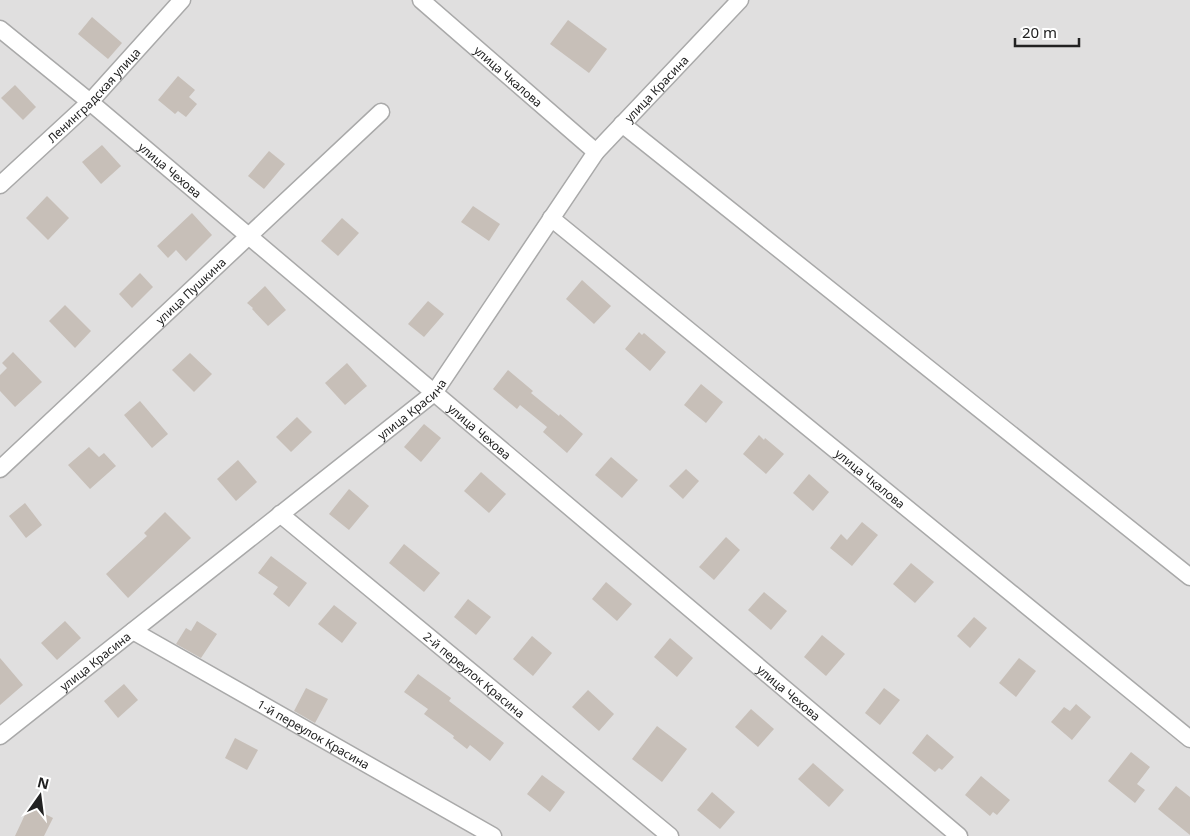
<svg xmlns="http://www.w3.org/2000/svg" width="1190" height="836" font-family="'Noto Sans',sans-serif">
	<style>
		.residential { fill: #e0dfdf }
		.building { fill: #c7bfb8 }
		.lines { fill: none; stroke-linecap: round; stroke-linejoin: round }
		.street-casing { stroke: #a9a9a9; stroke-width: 19 }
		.street { stroke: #fff; stroke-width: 16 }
		.labels { text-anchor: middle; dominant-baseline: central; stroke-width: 4.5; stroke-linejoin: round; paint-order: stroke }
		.street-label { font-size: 12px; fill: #222; stroke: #fff }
	</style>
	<rect width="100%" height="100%" fill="#f2efe9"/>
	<!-- residential -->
	<rect class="residential" x="0" y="0" width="1190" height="836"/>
	<!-- building -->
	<g class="building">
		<polygon points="92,17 122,43 108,59 78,34"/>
		<polygon points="568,20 607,49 589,73 550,44"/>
		<polygon points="178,76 195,90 189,97 197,104 186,117 178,111 175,114 158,100"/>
		<polygon points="15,85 36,107 23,120 1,98"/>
		<polygon points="102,145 121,166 101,184 82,162"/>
		<polygon points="269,151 285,164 264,189 248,176"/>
		<polygon points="47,196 69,218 48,240 26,218"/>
		<polygon points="473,206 500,224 489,241 461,222"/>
		<polygon points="192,213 212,235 186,261 176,250 168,258 157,246"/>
		<polygon points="342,218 359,233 338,256 321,241"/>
		<polygon points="140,273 153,287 132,308 119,294"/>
		<polygon points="582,280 611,306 594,324 566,299"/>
		<polygon points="265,286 286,310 268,326 252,309 253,308 247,303"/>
		<polygon points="428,301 444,314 424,337 408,324"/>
		<polygon points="65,305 91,331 75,348 49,321"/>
		<polygon points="639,332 642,335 644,333 666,352 650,371 625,349"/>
		<polygon points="13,352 42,382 15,407 0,391 0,375 7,368 2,363"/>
		<polygon points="190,353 212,374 194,392 172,370"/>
		<polygon points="347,363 367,386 345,405 325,383"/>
		<polygon points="508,370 533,391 531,393 559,416 560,414 583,434 567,453 543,432 547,427 520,405 517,409 493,389"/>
		<polygon points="701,384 723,402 706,423 684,405"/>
		<polygon points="140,401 168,434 152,448 124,415"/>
		<polygon points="297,417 312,432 291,452 276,437"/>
		<polygon points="424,424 441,438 421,462 404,447"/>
		<polygon points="759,435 764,440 765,438 784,454 766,474 743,454"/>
		<polygon points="89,447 99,457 104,453 116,466 90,489 68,465"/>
		<polygon points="611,457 638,480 622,498 595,475"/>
		<polygon points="238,460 257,482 236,501 217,479"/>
		<polygon points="686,469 699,481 683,499 669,486"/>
		<polygon points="481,472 506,494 489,513 464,491"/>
		<polygon points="809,474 829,492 813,511 793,493"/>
		<polygon points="349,489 369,506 349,530 329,514"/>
		<polygon points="25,503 42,525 26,538 9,516"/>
		<polygon points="165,512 191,538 128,598 106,574 147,536 144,533"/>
		<polygon points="862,522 878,535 852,566 830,548 841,534 847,540"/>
		<polygon points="726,537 740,550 714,580 699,567"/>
		<polygon points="404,544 440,573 424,592 389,563"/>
		<polygon points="271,556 307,583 289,607 273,594 278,587 258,573"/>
		<polygon points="911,563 934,582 915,603 893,584"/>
		<polygon points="606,582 632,604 617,621 592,599"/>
		<polygon points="764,592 787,611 771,630 748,610"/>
		<polygon points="468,599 491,617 476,635 454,617"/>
		<polygon points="334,605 357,623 342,643 318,624"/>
		<polygon points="974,617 987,628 970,648 957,636"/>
		<polygon points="65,621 81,638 57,660 41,643"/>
		<polygon points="197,621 217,634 201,658 176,644 186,628 191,631"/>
		<polygon points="822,635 845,654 826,676 804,657"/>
		<polygon points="532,636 552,653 533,676 513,659"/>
		<polygon points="670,638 693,658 677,677 654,657"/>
		<polygon points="0,658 23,685 0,705"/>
		<polygon points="1019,658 1036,671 1016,697 999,683"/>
		<polygon points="418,674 451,698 449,701 504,743 490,761 470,745 467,749 453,738 454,736 424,714 428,709 404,692"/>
		<polygon points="124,684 138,700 118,718 104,701"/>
		<polygon points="306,688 328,699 315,723 294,711"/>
		<polygon points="884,688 900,700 880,725 865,713"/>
		<polygon points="588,690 614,714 599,731 572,707"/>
		<polygon points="1076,704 1091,717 1072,740 1051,722 1064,707 1070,711"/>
		<polygon points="751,709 774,729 758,747 735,727"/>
		<polygon points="657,726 687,749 662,782 632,759"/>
		<polygon points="927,734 954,757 942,770 939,768 935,772 912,753"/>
		<polygon points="235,738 258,750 247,770 225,758"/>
		<polygon points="1131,752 1150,767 1137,784 1145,790 1135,803 1108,781"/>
		<polygon points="813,763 844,790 829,807 798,779"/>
		<polygon points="542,775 565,792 550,812 527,794"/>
		<polygon points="981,776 1010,800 997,815 993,812 990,816 965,795"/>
		<polygon points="1176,786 1190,797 1190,835 1158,809"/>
		<polygon points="712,792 735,812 720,829 697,810"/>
		<polygon points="29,806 53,818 44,836 15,836"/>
	</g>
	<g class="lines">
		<!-- street casing -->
		<g class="street-casing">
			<g id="street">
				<path id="s1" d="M421,0L596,152"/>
				<path id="s2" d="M0,29L90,102L959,836"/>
				<polyline points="622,124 1190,577"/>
				<path id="s3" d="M0,185L90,102L182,0"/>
				<path id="s4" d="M551,218L1190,739"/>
				<path id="s5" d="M0,469L381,112"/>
				<path id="s6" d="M280,514L670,836"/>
				<path id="s7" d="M133,631L493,836"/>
				<path id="s8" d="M0,736L434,393L596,152L740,0"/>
			</g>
		</g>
		<!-- street -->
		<use href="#street" class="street"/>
	</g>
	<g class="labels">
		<!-- street labels -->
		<g class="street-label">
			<text stroke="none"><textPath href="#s1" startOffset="116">улица Чкалова</textPath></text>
			<text stroke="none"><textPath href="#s8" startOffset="931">улица Красина</textPath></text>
			<text stroke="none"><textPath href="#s3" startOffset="130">Ленинградская улица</textPath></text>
			<text stroke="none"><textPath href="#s2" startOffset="221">улица Чехова</textPath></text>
			<text stroke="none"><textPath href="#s5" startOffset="261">улица Пушкина</textPath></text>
			<text stroke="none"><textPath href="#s8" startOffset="526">улица Красина</textPath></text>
			<text stroke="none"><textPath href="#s2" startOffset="626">улица Чехова</textPath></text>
			<text stroke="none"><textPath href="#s4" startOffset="412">улица Чкалова</textPath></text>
			<text stroke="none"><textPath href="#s8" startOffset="121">улица Красина</textPath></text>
			<text stroke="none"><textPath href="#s6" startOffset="252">2-й переулок Красина</textPath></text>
			<text stroke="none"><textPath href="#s2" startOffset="1031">улица Чехова</textPath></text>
			<text stroke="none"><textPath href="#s7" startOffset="208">1-й переулок Красина</textPath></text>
		</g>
	</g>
	<!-- north arrow -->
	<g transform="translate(40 796) rotate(14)" stroke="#ffffff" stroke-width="4" paint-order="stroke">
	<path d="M0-4L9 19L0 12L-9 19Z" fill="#222222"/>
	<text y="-8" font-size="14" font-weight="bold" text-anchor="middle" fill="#222222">N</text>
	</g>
	<!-- scale -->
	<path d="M1015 38v8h64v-8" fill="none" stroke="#222222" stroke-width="2.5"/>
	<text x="1022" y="38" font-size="15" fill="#222222" stroke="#ffffff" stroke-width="4" paint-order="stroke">20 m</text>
</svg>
